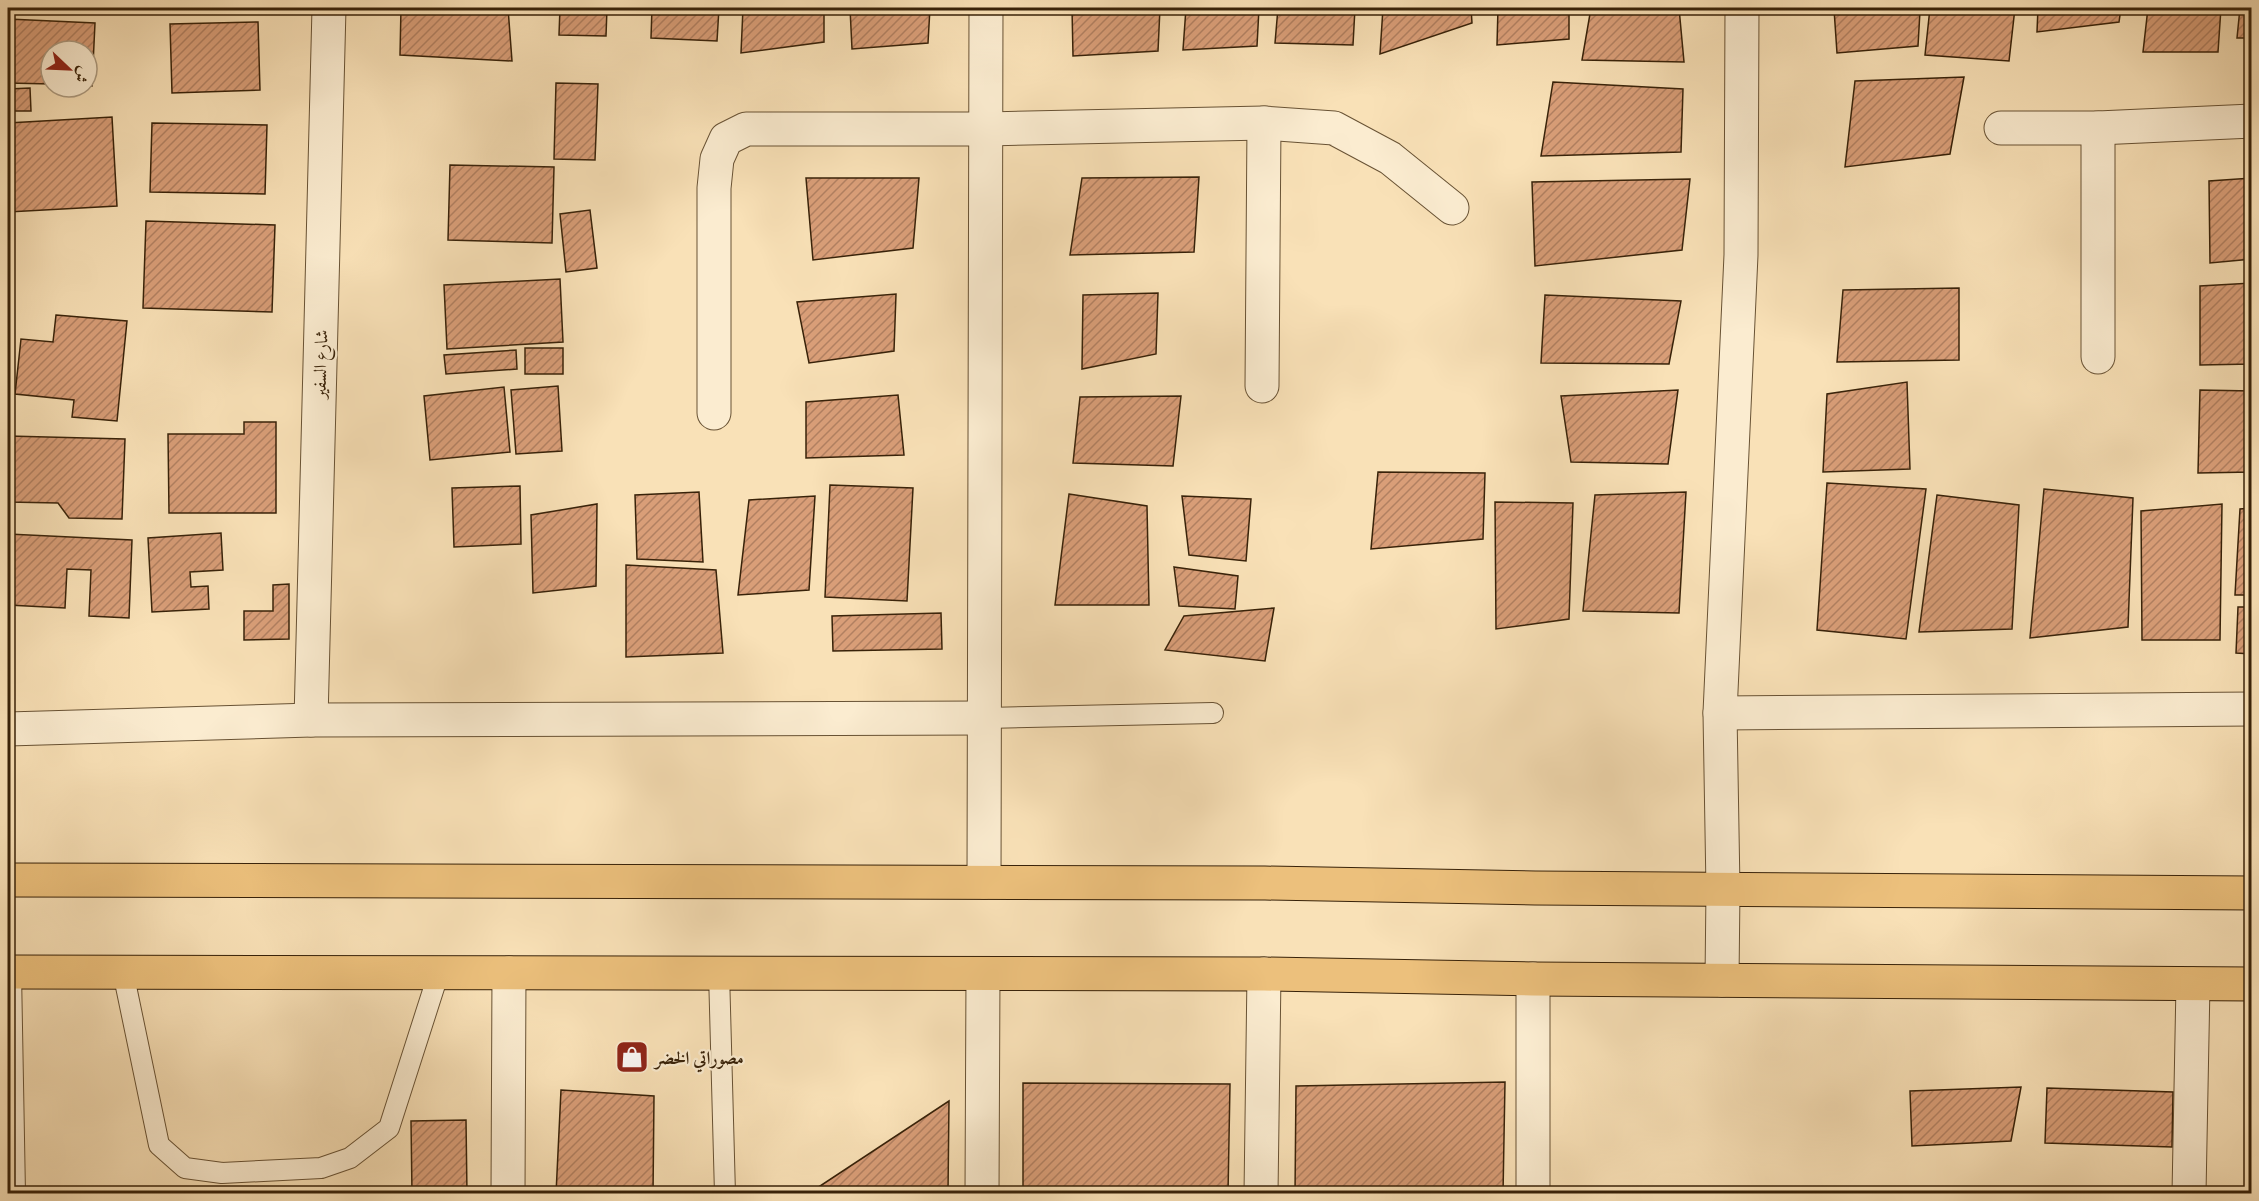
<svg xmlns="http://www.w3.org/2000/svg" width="2259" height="1201" font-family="'Gentium Book Plus',Amiri,serif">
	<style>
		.building { fill: url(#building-hatch); stroke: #382209; stroke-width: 1.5 }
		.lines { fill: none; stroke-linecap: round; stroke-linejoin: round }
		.lane-casing { stroke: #685234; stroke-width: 22 }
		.street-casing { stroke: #685234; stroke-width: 35 }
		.primary-casing { stroke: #382209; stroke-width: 35 }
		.lane { stroke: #fbecd0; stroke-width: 20 }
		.street { stroke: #fbecd0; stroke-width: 33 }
		.primary { stroke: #ecc07c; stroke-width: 33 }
		.labels { text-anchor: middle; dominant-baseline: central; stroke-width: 4.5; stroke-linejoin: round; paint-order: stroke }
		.street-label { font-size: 18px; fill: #382209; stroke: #fbecd0 }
		.poi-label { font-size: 18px; font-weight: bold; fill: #382209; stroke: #fbecd0; text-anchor: start }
	</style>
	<defs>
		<pattern id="building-hatch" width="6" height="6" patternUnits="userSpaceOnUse" patternTransform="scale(1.5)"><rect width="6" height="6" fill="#d99e78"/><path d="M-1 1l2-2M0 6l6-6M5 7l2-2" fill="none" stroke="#b18061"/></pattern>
	</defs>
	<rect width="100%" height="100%" fill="#f9e1b7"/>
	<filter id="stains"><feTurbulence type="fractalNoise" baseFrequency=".00333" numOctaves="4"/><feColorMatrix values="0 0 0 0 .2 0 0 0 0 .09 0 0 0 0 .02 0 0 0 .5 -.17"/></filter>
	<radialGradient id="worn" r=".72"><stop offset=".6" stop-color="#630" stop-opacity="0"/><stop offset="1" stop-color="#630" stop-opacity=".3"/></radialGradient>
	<!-- building -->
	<g class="building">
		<polygon points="401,8 508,8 512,61 400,55"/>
		<polygon points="560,8 607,8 606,36 559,35"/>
		<polygon points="652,8 719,8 717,41 651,38"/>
		<polygon points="743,8 824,8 824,42 741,53"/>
		<polygon points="850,8 930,8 928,43 852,49"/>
		<polygon points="1072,8 1160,8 1158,51 1073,56"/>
		<polygon points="1186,8 1259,8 1257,46 1183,50"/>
		<polygon points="1278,8 1355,8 1353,45 1275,43"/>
		<polygon points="1383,8 1471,8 1472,23 1380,54"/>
		<polygon points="1498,8 1569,8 1569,39 1497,45"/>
		<polygon points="1591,8 1679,8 1684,62 1582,60"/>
		<polygon points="1930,8 2015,8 2009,61 1925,55"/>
		<polygon points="2038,8 2121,8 2119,22 2037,32"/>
		<polygon points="2148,8 2221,8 2218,52 2143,52"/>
		<polygon points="2240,8 2252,8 2252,38 2237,38"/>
		<polygon points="1834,9 1920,11 1918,46 1837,53"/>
		<polygon points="8,19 95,23 92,86 87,86 87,51 51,51 51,84 8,83"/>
		<polygon points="258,22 260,90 172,93 170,24"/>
		<polygon points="1964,77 1950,154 1845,167 1855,81"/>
		<polygon points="1553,82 1683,89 1681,152 1541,156"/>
		<polygon points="556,83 598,84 595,160 554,159"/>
		<polygon points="30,88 31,111 8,111 8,89"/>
		<polygon points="112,117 117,206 8,212 8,123"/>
		<polygon points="152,123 267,125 265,194 150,192"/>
		<polygon points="450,165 554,167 552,243 448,240"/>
		<polygon points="1199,177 1194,252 1070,255 1082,178"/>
		<polygon points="806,178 919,178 913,248 813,260"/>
		<polygon points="2252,178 2252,259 2210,263 2209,181"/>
		<polygon points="1690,179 1682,250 1535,266 1532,182"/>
		<polygon points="590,210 597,268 566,272 560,214"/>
		<polygon points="146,221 275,225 272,312 143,308"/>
		<polygon points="560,279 563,342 447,349 444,285"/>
		<polygon points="2252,283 2252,364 2200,365 2200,286"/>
		<polygon points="1959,288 1959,360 1837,362 1843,290"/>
		<polygon points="1158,293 1156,354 1082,369 1083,295"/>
		<polygon points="896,294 894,351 809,363 797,302"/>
		<polygon points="1545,295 1681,301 1669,364 1541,363"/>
		<polygon points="56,315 127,321 117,421 72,417 74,400 15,394 21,339 53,342"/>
		<rect x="525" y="348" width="38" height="26"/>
		<polygon points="516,350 517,369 446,374 444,355"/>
		<polygon points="1907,382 1910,469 1823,472 1827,394"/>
		<polygon points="558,386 562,451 516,454 511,390"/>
		<polygon points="504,387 510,452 430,460 424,396"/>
		<polygon points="1678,390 1668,464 1571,462 1561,396"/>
		<polygon points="2200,390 2252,391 2252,472 2198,473"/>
		<polygon points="898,395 904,455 806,458 806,402"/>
		<polygon points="1181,396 1173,466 1073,463 1080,397"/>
		<polygon points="244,422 276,422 276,513 169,513 168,434 244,434"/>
		<polygon points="8,436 125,439 122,519 69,518 58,503 8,502"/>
		<polygon points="1378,472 1485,473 1483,539 1371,549"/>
		<polygon points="1827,483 1926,489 1906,639 1817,630"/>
		<polygon points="830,485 913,488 907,601 825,597"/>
		<polygon points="520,486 521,544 454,547 452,488"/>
		<polygon points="2044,489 2133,498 2128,627 2030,638"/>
		<polygon points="699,492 703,562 637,559 635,495"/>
		<polygon points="1686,492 1679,613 1583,611 1595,495"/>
		<polygon points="1069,494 1147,506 1149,605 1055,605"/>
		<polygon points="1937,495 2019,505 2012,629 1919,632"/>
		<polygon points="815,496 809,590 738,595 749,500"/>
		<polygon points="1182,496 1251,499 1246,561 1189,555"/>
		<polygon points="1495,502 1573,503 1569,619 1496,629"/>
		<polygon points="597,504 596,586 533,593 531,515"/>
		<polygon points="2222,504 2220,640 2142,640 2141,511"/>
		<polygon points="2252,508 2252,595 2235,595 2240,509"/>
		<polygon points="221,533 223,570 190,572 191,587 208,586 209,609 152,612 148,538"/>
		<polygon points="8,534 132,540 129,618 89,616 91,570 67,569 65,608 8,605"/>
		<polygon points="626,565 716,570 723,653 626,657"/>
		<polygon points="1174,567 1238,576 1235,609 1179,606"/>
		<polygon points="289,584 289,639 244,640 244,611 273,611 273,585"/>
		<polygon points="2238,607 2252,607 2252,654 2236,653"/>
		<polygon points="1274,608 1265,661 1165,650 1184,616"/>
		<polygon points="941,613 942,649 833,651 832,616"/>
		<polygon points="1505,1082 1503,1194 1295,1194 1296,1086"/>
		<polygon points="1023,1083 1230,1084 1228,1194 1023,1194"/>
		<polygon points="2021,1087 2011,1141 1912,1146 1910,1091"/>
		<polygon points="2047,1088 2173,1092 2172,1147 2045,1143"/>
		<polygon points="561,1090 654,1096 653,1194 556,1194"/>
		<polygon points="949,1101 948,1194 816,1194 817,1188"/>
		<polygon points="466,1120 467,1194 412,1194 411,1121"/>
	</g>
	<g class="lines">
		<!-- lane casing -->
		<g class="lane-casing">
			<g id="lane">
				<polyline points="986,718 1213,713"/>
				<polyline points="11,972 15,1194"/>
				<polyline points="123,972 159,1145 185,1168 222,1173 321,1168 350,1158 389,1128 439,972"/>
				<polyline points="719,972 725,1194"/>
			</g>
		</g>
		<!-- street casing -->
		<g class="street-casing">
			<g id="street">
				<polyline points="2001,128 2098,128 2252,121"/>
				<polyline points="2098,357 2098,128"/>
				<polyline points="1262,386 1264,123"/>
				<polyline points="714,413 714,188 717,159 726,139 746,129 987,129 1264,123 1334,128 1390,158 1452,208"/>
				<polyline points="1720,713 2252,709"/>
				<polyline points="311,720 329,8"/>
				<polyline points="8,729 311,720 986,718"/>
				<polyline points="984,882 986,8"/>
				<polyline points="1722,980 1723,889 1720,713 1741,255 1742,8"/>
				<polyline points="508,1194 509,973"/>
				<polyline points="982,1194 983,974"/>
				<polyline points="1261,1194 1264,974"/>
				<polyline points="1533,1194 1533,979"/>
				<polyline points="2189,1194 2193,984"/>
			</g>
		</g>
		<!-- primary casing -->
		<g class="primary-casing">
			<g id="primary">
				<polyline points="8,880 1265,883 1535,888 2252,893"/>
				<polyline points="8,972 1264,974 1533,979 2252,984"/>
			</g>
		</g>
		<!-- lane -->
		<use href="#lane" class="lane"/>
		<!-- street -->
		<use href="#street" class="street"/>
		<!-- primary -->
		<use href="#primary" class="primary"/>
	</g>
	<!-- icons -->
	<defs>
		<g id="shop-square" transform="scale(1.725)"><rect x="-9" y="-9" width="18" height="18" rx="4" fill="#8f2418" stroke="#fbecd0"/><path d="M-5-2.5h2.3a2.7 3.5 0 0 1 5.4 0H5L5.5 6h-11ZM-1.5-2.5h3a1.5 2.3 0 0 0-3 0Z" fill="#fff"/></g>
	</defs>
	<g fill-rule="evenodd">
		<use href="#shop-square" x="632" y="1057"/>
	</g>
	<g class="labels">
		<!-- street labels -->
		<g class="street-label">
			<text transform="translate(320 364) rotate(-88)">شارع السفير</text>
		</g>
		<!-- poi labels -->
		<g class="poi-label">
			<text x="655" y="1057">مصوراتي الخضر</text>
		</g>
	</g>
	<!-- margin -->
	<rect width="2259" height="1201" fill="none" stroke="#f9e1b7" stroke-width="30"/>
	<rect x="9" y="9" width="2241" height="1183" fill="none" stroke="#382209" stroke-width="3"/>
	<rect x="15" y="15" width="2229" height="1171" fill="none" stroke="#382209" stroke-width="1.5"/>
	<!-- north arrow -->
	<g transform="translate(69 69) rotate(113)"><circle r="28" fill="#fbecd0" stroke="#ad9b80" stroke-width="1.5"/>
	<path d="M0-4.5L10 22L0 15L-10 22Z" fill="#8f2418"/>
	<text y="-9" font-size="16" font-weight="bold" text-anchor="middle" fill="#382209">ش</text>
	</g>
	<rect width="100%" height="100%" filter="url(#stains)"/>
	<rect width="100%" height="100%" fill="url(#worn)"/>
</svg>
